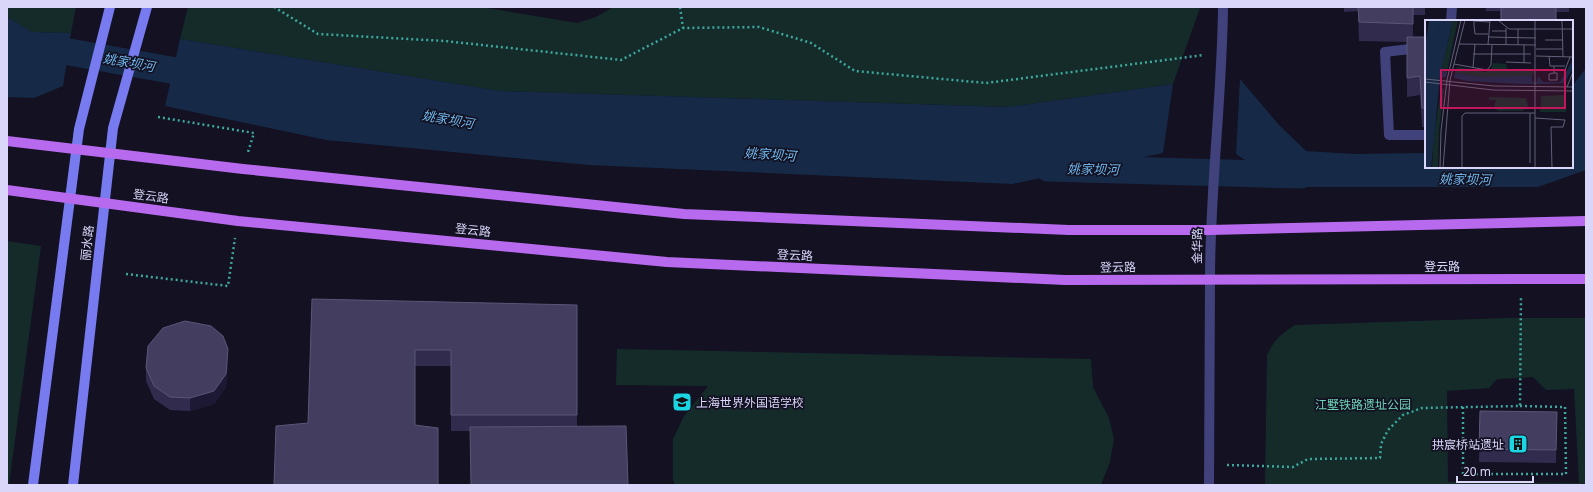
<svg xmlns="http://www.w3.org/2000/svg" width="1593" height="492" font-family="'Noto Sans','Noto Sans SC',sans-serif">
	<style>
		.green { fill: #142b2a; fill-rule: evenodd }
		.water { fill: #162a47 }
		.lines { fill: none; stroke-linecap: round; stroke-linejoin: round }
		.canal { stroke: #162a47; stroke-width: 27 }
		.path { stroke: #3da89d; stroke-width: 2.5; stroke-dasharray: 2 3; stroke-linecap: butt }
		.service { stroke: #41417c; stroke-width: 10 }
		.minor { stroke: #41417c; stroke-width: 10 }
		.tertiary { stroke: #41417c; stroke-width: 10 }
		.secondary { stroke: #787aef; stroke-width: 10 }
		.primary { stroke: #b86aee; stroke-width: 10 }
		.primary-bridge { stroke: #b86aee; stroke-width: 10 }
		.wall { fill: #312c4e }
		.shaded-wall { fill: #1d1935 }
		.building { fill: #433e60; stroke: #5a5678 }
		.labels { text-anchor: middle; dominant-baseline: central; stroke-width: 3.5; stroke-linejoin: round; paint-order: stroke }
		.street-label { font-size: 12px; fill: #d9d6fa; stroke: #131122 }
		.poi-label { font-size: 12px; fill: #d9d6fa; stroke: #131122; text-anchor: start }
		.park-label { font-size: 12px; fill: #6bd2b4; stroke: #131122 }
		.water-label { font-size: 13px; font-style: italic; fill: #70b9ee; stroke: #131122 }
		.inset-river { fill: none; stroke: #162a47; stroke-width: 2 }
		.inset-road { fill: none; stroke: #626078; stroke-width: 1 }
		.view { fill: #c2185b; fill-opacity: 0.15; stroke: #c2185b; stroke-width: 2 }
		.inset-edge { fill: none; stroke: #d9d6fa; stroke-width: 2 }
	</style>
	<rect width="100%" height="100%" fill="#131122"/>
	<!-- green -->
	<g class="green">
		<polygon points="7,7 76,7 71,33 32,32 7,17"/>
		<polygon points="188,7 481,7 577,23 596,17 613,7 1200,8 1173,84 1009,107 500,91 180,39"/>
		<polygon points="7,241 41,246 9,485 7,485"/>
		<path d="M1507,318H1586V485H1265L1267,355C1275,339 1280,335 1295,325ZM1533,377L1546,390L1574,389L1579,483L1448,482L1447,391L1489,388L1497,379Z"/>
		<polygon points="617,349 1091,359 1093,387 1109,418 1114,439 1110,462 1101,485 675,485 673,480 673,439 684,416 708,386 616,385"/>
	</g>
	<!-- water -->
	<g class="water">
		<polygon points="7,17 32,32 71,33 63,86 34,98 7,97"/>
		<polygon points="180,39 500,91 1008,107 1173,84 1163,153 1012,184 589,165 326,140 165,106"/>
		<polygon points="1586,68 1586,170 1538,187 1285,187 1236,154 1240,79 1279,125 1306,151 1353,154 1426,153 1426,167 1572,167 1572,86"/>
	</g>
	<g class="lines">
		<!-- canal -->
		<g class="canal">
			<polyline points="7,41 210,77"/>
			<polyline points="1048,168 1301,175"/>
		</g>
		<!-- path -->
		<g class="path">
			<polyline points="274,7 318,34 445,41 621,60 683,28 759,27 811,43 855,71 986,83 1204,55"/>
			<polyline points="680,7 683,28"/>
			<polyline points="158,117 254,133 248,152"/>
			<polyline points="126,274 228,286 235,238"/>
			<polyline points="1463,407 1463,474 1566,474 1565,407 1520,406"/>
			<polyline points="1227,465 1293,467 1308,459 1380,458 1381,444 1388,430 1403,415 1422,408 1520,406 1521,297"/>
		</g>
		<!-- service -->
		<g class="service">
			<polyline points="1451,21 1452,7"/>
			<polyline points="1426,47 1385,52 1389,135 1426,135"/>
		</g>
		<!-- minor -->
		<path class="minor" d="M1210,279C1210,188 1222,98 1223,7"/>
		<!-- tertiary -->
		<polyline class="tertiary" points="1209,485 1210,279"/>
		<!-- secondary -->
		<g class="secondary">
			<polyline points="33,485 79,129 110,7"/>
			<polyline points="73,485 113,128 147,7"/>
		</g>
		<!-- primary -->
		<g class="primary">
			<polyline points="1069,230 1210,230 1586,221"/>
			<polyline points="1065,280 1586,279"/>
		</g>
		<!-- primary-bridge -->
		<g class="primary-bridge">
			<polyline points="7,141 243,169 684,214 1069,230"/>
			<polyline points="7,190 238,221 667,262 1065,280"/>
		</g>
	</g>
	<!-- wall -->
	<g class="wall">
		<polygon points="1344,7 1425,7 1425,15 1413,15 1413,37 1426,37 1426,127 1422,127 1420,95 1407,97 1407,42 1359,41 1358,11 1344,12"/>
		<polygon points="1486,7 1569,7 1569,12 1556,12 1556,21 1501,21 1500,11 1486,11"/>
		<polygon points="312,299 577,305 577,426 470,431 451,431 451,366 415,366 308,423"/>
		<polygon points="228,362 226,387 214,404 190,411 170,410 154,399 146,381 146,368"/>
		<polygon points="1480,411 1557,412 1556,463 1479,462"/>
	</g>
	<!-- shaded-wall -->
	<polygon class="shaded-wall" points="228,349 228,362 226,387 214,404 190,411 190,398"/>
	<!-- building -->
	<g class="building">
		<polygon points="1358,7 1413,7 1413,24 1359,22"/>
		<rect x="1501" y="7" width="55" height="14"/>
		<polygon points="1407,37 1426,37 1426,108 1422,108 1420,76 1407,78"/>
		<polygon points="312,299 577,305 577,415 451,415 451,350 415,350 415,425 438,428 438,485 274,485 276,426 308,423"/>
		<polygon points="185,321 211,326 223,336 228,349 226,374 214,391 190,398 170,397 154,386 146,368 148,346 163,328"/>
		<polygon points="1480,411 1557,412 1556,450 1479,449"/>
		<polygon points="626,426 628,485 471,485 470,427"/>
	</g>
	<!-- icons -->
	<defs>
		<g id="school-square" transform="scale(1)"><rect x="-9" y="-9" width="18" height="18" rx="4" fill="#1bd5e2" stroke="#131122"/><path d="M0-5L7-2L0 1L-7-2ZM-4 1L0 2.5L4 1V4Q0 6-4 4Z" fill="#111"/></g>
		<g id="building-square" transform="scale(1)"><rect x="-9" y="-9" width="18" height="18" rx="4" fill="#1bd5e2" stroke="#131122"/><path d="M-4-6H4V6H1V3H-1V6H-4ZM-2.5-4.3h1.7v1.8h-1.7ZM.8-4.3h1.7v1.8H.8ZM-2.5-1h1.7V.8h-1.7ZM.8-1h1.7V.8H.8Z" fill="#111"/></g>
	</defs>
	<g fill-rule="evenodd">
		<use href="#school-square" x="682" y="402"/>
		<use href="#building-square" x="1518" y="444"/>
	</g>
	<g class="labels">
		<!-- street labels -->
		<g class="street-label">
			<text transform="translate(151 196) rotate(8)">登云路</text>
			<text transform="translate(473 230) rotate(6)">登云路</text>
			<text transform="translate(87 243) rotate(-84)">丽水路</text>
			<text transform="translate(1197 246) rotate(-89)">金华路</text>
			<text transform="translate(795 255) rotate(3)">登云路</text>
			<text x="1442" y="266">登云路</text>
			<text transform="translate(1118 267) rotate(-1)">登云路</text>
		</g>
		<!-- poi labels -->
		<g class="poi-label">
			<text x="696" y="402">上海世界外国语学校</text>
			<text x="1504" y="444" text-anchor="end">拱宸桥站遗址</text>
		</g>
		<!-- park labels -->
		<g class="park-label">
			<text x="1363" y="404">江墅铁路遗址公园</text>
		</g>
		<!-- water labels -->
		<g class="water-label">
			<text transform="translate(129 62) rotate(10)">姚家坝河</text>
			<text transform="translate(448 119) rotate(10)">姚家坝河</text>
			<text transform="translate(770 154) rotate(4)">姚家坝河</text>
			<text transform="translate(1093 169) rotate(1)">姚家坝河</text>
			<text transform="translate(1465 179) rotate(1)">姚家坝河</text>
		</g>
	</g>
	<!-- overview -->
	<g transform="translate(1425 20)">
		<rect width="148" height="148" fill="#131122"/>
		<path d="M28,0H33L22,52H19L16,51ZM68,43L81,44L82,49L110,50L107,56L95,58L55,57L30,53L32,47L61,52L66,49ZM16,68L19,69L14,111L13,148H7L9,115ZM141,75V92H115L116,76ZM64,77L101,78L103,86L98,91H73L69,87L71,80H64Z" fill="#142b2a"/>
		<path d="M4,0H28L16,51L22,52L21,57L15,58L6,148H0V27ZM148,40V47L140,63L116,64L112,62L113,56L118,62H135ZM30,53L55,57L107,56V62L95,64L42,61L29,58Z" fill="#162a47"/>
		<path class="inset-river" d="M4,59L15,0M98,63H116M0,83L3,64"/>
		<path class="inset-road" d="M73,0L84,9H148M137,0L138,37M93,9V25M67,11H81M63,14H50L49,5V1L64,2M63,17L111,18M120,20H138M34,24L111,25M63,25L65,0M81,25V8M99,25V43M111,29H138M48,34H106M111,36L148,37M124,36L125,46H140M81,42L106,43M29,44L62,50L66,45L67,25M48,48L50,24M140,50L145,37M129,53H132V60H124V54L129,53V46M0,59L69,66L148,67M0,62L68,70L148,71M142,67L148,52M110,98L140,100L138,107H126L127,148M105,143V93M15,148L16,111L22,60L36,0M18,148L25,60L40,0M37,148V96L40,93H110M110,148V0"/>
		<path class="view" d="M16,50H140V88H16Z"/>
		<rect width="148" height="148" class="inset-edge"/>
	</g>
	<!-- border -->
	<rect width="1593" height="492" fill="none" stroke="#d9d6fa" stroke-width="16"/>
	<!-- scale -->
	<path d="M1457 476v6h76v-6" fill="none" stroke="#d9d6fa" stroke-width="2"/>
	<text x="1463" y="476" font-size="12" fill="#d9d6fa" stroke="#131122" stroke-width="3" paint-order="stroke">20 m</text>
</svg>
